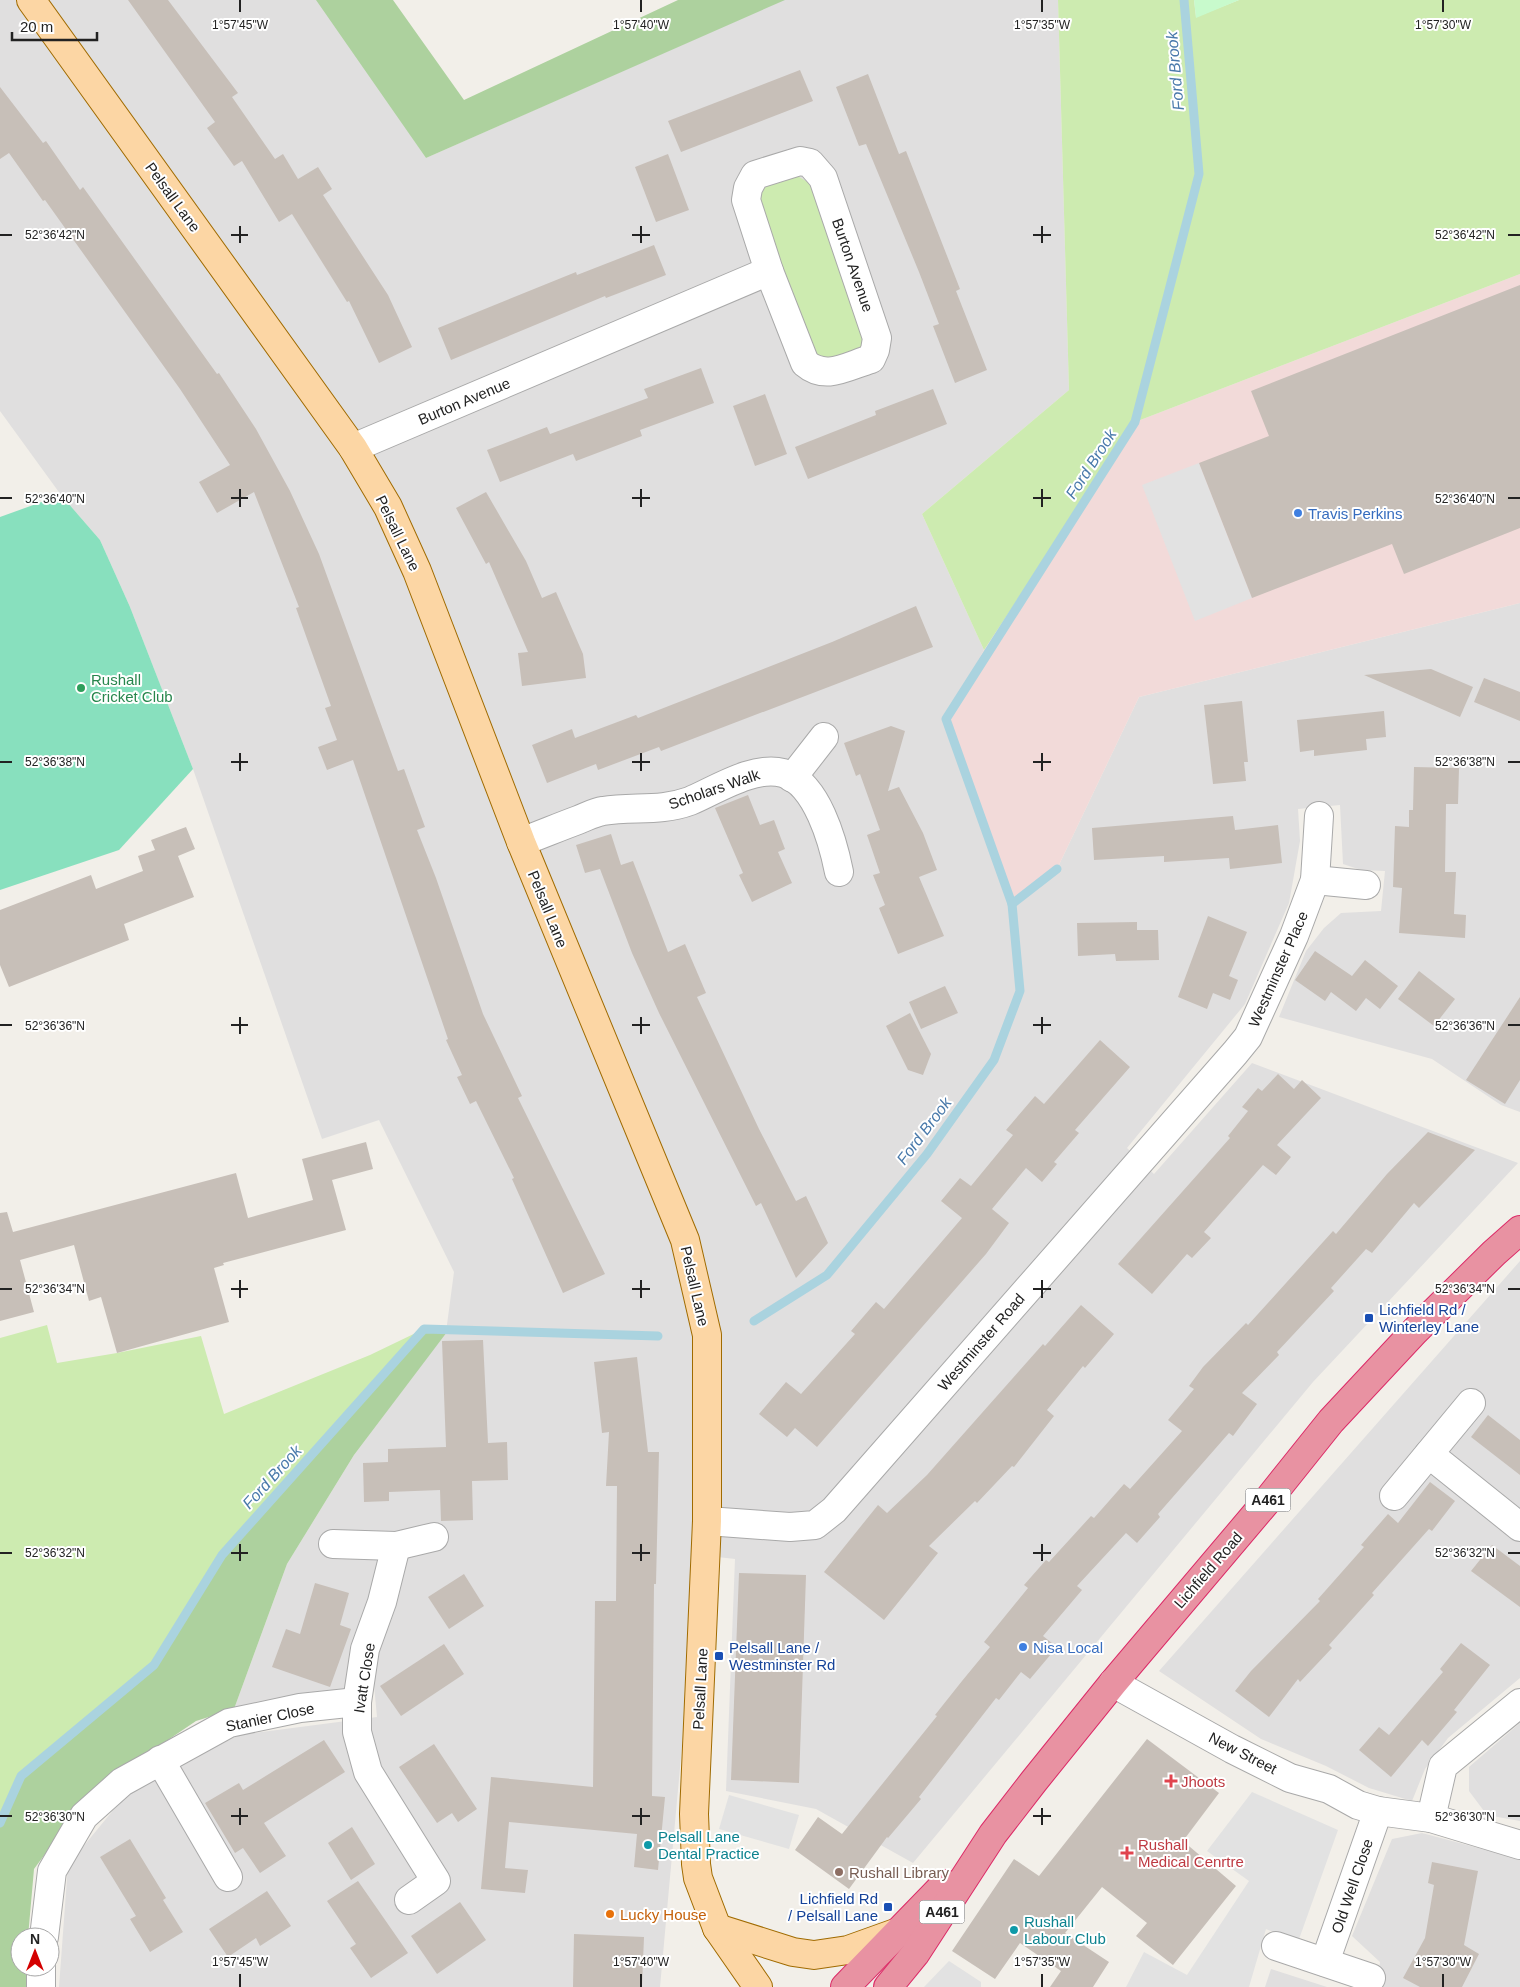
<svg xmlns="http://www.w3.org/2000/svg" width="1520" height="1987" font-family="Arial,sans-serif">
	<style>
		.residential { fill: #e0dfdf }
		.commercial { fill: #f2dad9 }
		.grass { fill: #cdebb0 }
		.forest { fill: #add19e }
		.park { fill: #c8facc }
		.pitch { fill: #88e0be }
		.parking { fill: #e2e2e2 }
		.lines { fill: none; stroke-linecap: round; stroke-linejoin: round }
		.stream { stroke: #aad3df; stroke-width: 9 }
		.building { fill: #c7bfb8 }
		.minor-casing { stroke: #a9a9a9; stroke-width: 30 }
		.major-casing { stroke: #a06b00; stroke-width: 30 }
		.highway-casing { stroke: #dc2a67; stroke-width: 30 }
		.minor { stroke: #fff; stroke-width: 28 }
		.major { stroke: #fcd6a4; stroke-width: 28 }
		.highway { stroke: #e892a2; stroke-width: 28 }
		.ticks { fill: none; stroke: #222; stroke-width: 2 }
		.shop-dot { fill: #3f7fe0; stroke: #fff; stroke-width: 2 }
		.leisure-dot { fill: #2e9e5b; stroke: #fff; stroke-width: 2 }
		.transit-dot { fill: #1a4fb4; stroke: #fff; stroke-width: 2 }
		.health-dot { fill: #e0444e; stroke: #fff; stroke-width: 2 }
		.culture-dot { fill: #0f9aa8; stroke: #fff; stroke-width: 2 }
		.education-dot { fill: #8d6e63; stroke: #fff; stroke-width: 2 }
		.food-dot { fill: #e8710a; stroke: #fff; stroke-width: 2 }
		.labels { text-anchor: middle; dominant-baseline: central; stroke-width: 4; stroke-linejoin: round; paint-order: stroke }
		.shield { fill: #fff; stroke: #646464; stroke-width: 1 }
		.shield-label { font-size: 14px; font-weight: bold; fill: #222 }
		.street-label { font-size: 15px; fill: #222; stroke: #fff }
		.shop-label { font-size: 15px; fill: #366cbe; stroke: #fff; text-anchor: start }
		.leisure-label { font-size: 15px; fill: #27864d; stroke: #fff; text-anchor: start }
		.transit-label { font-size: 15px; fill: #164399; stroke: #fff; text-anchor: start }
		.health-label { font-size: 15px; fill: #be3a42; stroke: #fff; text-anchor: start }
		.culture-label { font-size: 15px; fill: #0d838f; stroke: #fff; text-anchor: start }
		.education-label { font-size: 15px; fill: #785e54; stroke: #fff; text-anchor: start }
		.food-label { font-size: 15px; fill: #c56008; stroke: #fff; text-anchor: start }
		.water-label { font-size: 16px; font-style: italic; fill: #4a7aab; stroke: #fff }
		.ticks-label { font-size: 12px; text-anchor: middle; fill: #222; stroke: #fff; stroke-width: 4; stroke-linejoin: round; paint-order: stroke }
	</style>
	<rect width="100%" height="100%" fill="#f2efe9"/>
	<!-- residential -->
	<g class="residential">
		<polygon points="0,0 319,0 426,158 783,0 1058,0 1069,390 922,514 984,650 946,719 1057,869 1139,697 1520,603 1520,1112 1501,1105 1432,1059 1279,1017 1306,951 1324,928 1341,913 1381,911 1385,871 1361,870 1343,864 1340,805 1298,809 1300,841 1289,903 1245,1004 1127,1148 1154,1174 1252,1063 1518,1163 1313,1382 913,1863 816,1809 726,1791 735,1559 691,1554 682,1746 660,1987 59,1987 68,1865 129,1791 239,1735 377,1717 374,1685 234,1709 287,1564 354,1455 446,1332 454,1272 379,1120 322,1139 193,769 130,607 100,540 61,495 0,411"/>
		<polygon points="1520,1261 1520,1678 1448,1738 1425,1769 1412,1801 1369,1788 1326,1766 1261,1739 1159,1671"/>
		<polygon points="1520,1723 1520,1821 1487,1815 1469,1791 1469,1767"/>
		<polygon points="1422,1833 1520,1859 1520,1987 1376,1987 1380,1962 1352,1936 1392,1839"/>
		<polygon points="1271,1969 1327,1987 1265,1987"/>
	</g>
	<!-- commercial -->
	<polygon class="commercial" points="1520,274 1520,603 1139,697 1057,869 1012,904 946,719 984,650 1135,422"/>
	<!-- grass -->
	<g class="grass">
		<polygon points="1058,0 1194,0 1196,17 1239,0 1520,0 1520,274 1135,422 984,650 922,514 1069,390"/>
		<polygon points="794,174 811,184 868,341 864,351 824,362 816,354 757,205 760,195 769,181"/>
		<polygon points="47,1325 57,1363 117,1353 201,1336 224,1414 370,1355 424,1329 222,1555 217,1556 154,1665 21,1776 0,1823 0,1338"/>
	</g>
	<!-- forest -->
	<g class="forest">
		<polygon points="316,0 393,0 464,100 678,0 785,0 426,158"/>
		<polygon points="424,1329 447,1332 354,1455 287,1564 234,1709 196,1721 91,1792 34,1869 28,1937 20,1937 20,1967 26,1967 26,1987 0,1987 0,1823 21,1776 154,1665 222,1555"/>
	</g>
	<!-- park -->
	<polygon class="park" points="1194,0 1239,0 1196,18"/>
	<!-- pitch -->
	<polygon class="pitch" points="61,495 100,540 130,607 193,769 119,850 0,890 0,517"/>
	<!-- parking -->
	<g class="parking">
		<polygon points="1199,463 1252,598 1195,621 1142,485"/>
		<polygon points="1252,1792 1338,1830 1298,1942 1266,1929 1249,1987 1126,1987 1144,1952 1187,1975 1249,1881 1207,1851"/>
		<polygon points="729,1795 799,1815 789,1849 719,1829"/>
		<polygon points="949,1961 981,1982 981,1987 924,1987"/>
	</g>
	<g class="lines">
		<!-- stream -->
		<g class="stream">
			<polyline points="1012,904 946,719 1135,422 1199,174 1184,0"/>
			<polyline points="754,1321 827,1275 927,1154 994,1060 1020,991 1012,904 1057,869"/>
			<polyline points="0,1823 21,1776 154,1665 222,1555 424,1329 658,1336"/>
		</g>
	</g>
	<!-- building -->
	<g class="building">
		<polygon points="128,0 168,0 238,93 232,97 275,159 283,154 298,179 318,167 332,189 323,195 388,295 412,347 379,363 349,301 347,302 292,214 279,222 242,161 234,166 207,128 215,122"/>
		<polygon points="800,70 813,101 681,152 668,121"/>
		<polygon points="868,74 899,154 906,151 960,289 956,291 987,370 955,383 933,326 939,324 919,272 866,144 859,146 836,87"/>
		<polygon points="0,87 43,143 46,141 80,190 83,187 217,374 219,373 256,429 290,491 319,554 398,771 404,769 425,827 417,830 436,878 483,1014 522,1096 518,1098 605,1274 563,1293 512,1179 514,1178 476,1101 470,1104 457,1077 462,1075 446,1040 448,1039 353,760 327,770 318,747 337,740 325,708 331,706 296,608 299,607 254,492 217,513 199,482 230,465 180,389 45,200 43,201 9,153 0,159"/>
		<polygon points="668,154 689,210 656,222 635,167"/>
		<polygon points="654,245 666,275 606,298 605,296 451,360 438,328 576,272 577,275"/>
		<polygon points="1520,285 1520,528 1404,574 1392,544 1252,598 1199,463 1269,436 1251,391"/>
		<polygon points="701,368 714,403 640,430 642,436 576,461 573,454 500,482 487,450 547,427 550,434 648,398 644,389"/>
		<polygon points="933,389 947,424 808,479 795,447 876,415 875,411"/>
		<polygon points="765,394 787,454 755,466 733,406"/>
		<polygon points="486,492 526,561 542,598 556,592 583,654 586,678 522,686 518,653 528,652 489,562 486,564 456,508"/>
		<polygon points="916,606 933,647 661,751 659,747 598,770 596,764 547,783 532,745 572,729 575,738 636,715 638,718 832,642"/>
		<polygon points="1431,669 1473,687 1460,717 1364,675"/>
		<polygon points="1484,678 1520,692 1520,721 1474,702"/>
		<polygon points="1242,701 1248,762 1244,762 1246,781 1213,784 1204,705"/>
		<polygon points="1384,711 1386,737 1366,739 1367,750 1314,756 1314,750 1300,752 1297,720"/>
		<polygon points="891,726 905,731 888,791 899,787 923,833 937,870 919,877 944,936 898,954 879,908 885,905 873,875 880,873 867,835 880,830 860,774 856,776 844,743"/>
		<polygon points="1414,767 1459,768 1458,804 1446,804 1445,872 1456,872 1454,914 1466,915 1465,938 1399,933 1402,888 1393,887 1395,826 1409,827 1409,810 1413,810"/>
		<polygon points="748,795 760,825 774,820 785,849 778,852 792,883 752,902 739,875 743,873 715,808"/>
		<polygon points="1233,816 1235,830 1278,825 1282,863 1230,869 1229,858 1164,862 1164,856 1094,860 1092,828"/>
		<polygon points="186,827 195,849 178,856 194,897 124,924 129,940 9,987 0,965 0,910 91,875 96,889 143,871 138,856 155,850 151,840"/>
		<polygon points="611,834 621,865 633,861 668,952 685,944 706,993 697,997 759,1129 796,1201 806,1196 828,1243 796,1278 761,1203 756,1206 659,1013 632,953 600,869 585,873 576,845"/>
		<polygon points="1208,916 1247,932 1229,976 1238,980 1230,1000 1213,993 1207,1009 1178,997"/>
		<polygon points="1137,922 1137,930 1158,930 1159,960 1116,961 1115,954 1078,956 1077,923"/>
		<polygon points="1315,951 1352,976 1365,960 1398,986 1380,1009 1366,998 1356,1011 1331,992 1325,1001 1295,980"/>
		<polygon points="1419,971 1455,999 1434,1026 1398,999"/>
		<polygon points="945,986 958,1013 921,1029 909,1002"/>
		<polygon points="1520,997 1520,1080 1505,1104 1466,1080"/>
		<polygon points="910,1013 931,1054 923,1075 908,1070 886,1026"/>
		<polygon points="1100,1040 1130,1067 1075,1130 1079,1133 1054,1162 1057,1164 1042,1182 1026,1168 992,1209 1009,1223 986,1254 817,1447 795,1428 787,1437 759,1414 786,1382 801,1394 855,1334 851,1331 876,1302 884,1309 962,1218 941,1201 960,1178 971,1186 1013,1135 1006,1130 1035,1096 1044,1104"/>
		<polygon points="1278,1074 1294,1089 1302,1080 1321,1098 1277,1145 1291,1157 1276,1175 1263,1165 1204,1232 1211,1238 1192,1258 1187,1254 1152,1294 1118,1264 1230,1138 1228,1136 1248,1111 1242,1107 1258,1088 1262,1091"/>
		<polygon points="1428,1132 1475,1150 1419,1208 1414,1203 1372,1253 1366,1249 1331,1288 1334,1291 1277,1352 1279,1355 1242,1393 1257,1404 1233,1436 1229,1433 1158,1514 1160,1517 1137,1543 1126,1533 1077,1586 1082,1590 1043,1636 1057,1647 1030,1679 1021,1672 999,1700 996,1698 919,1797 921,1799 888,1838 887,1837 849,1889 795,1850 818,1817 842,1834 937,1716 935,1715 962,1681 990,1647 984,1642 1028,1588 1024,1585 1046,1560 1049,1562 1091,1516 1094,1518 1124,1484 1130,1489 1182,1431 1168,1420 1194,1389 1189,1386 1203,1367 1246,1323 1248,1325 1333,1231 1336,1234 1387,1174"/>
		<polygon points="366,1142 373,1169 332,1180 346,1230 223,1263 224,1265 214,1268 229,1322 117,1353 101,1297 89,1301 74,1245 20,1260 34,1312 0,1321 0,1213 7,1212 13,1232 236,1173 248,1218 313,1200 302,1159"/>
		<polygon points="1081,1305 1114,1334 1085,1368 1083,1366 1047,1410 1054,1416 1014,1467 1012,1466 977,1503 975,1501 929,1546 938,1553 884,1620 824,1572 878,1505 887,1513 927,1475 1043,1344 1045,1346"/>
		<polygon points="483,1340 488,1443 507,1442 508,1480 472,1481 473,1520 441,1521 440,1490 389,1492 389,1501 364,1502 363,1463 388,1462 388,1449 446,1447 442,1341"/>
		<polygon points="637,1357 648,1452 659,1452 656,1584 654,1584 652,1796 665,1797 658,1870 634,1867 637,1834 509,1822 505,1868 528,1870 525,1893 481,1889 491,1777 593,1787 595,1601 616,1601 617,1486 606,1486 609,1432 602,1433 594,1362"/>
		<polygon points="1488,1415 1520,1440 1520,1475 1471,1437"/>
		<polygon points="1430,1482 1455,1501 1432,1531 1429,1529 1372,1593 1374,1595 1329,1645 1332,1648 1300,1682 1298,1679 1269,1717 1235,1691 1251,1671 1320,1601 1318,1599 1364,1547 1361,1545 1388,1514 1398,1523"/>
		<polygon points="1492,1545 1520,1566 1520,1607 1471,1571"/>
		<polygon points="739,1573 806,1575 799,1783 731,1780"/>
		<polygon points="464,1574 484,1606 449,1629 428,1597"/>
		<polygon points="315,1583 349,1593 340,1625 351,1629 330,1687 272,1667 286,1629 300,1634"/>
		<polygon points="1461,1643 1490,1665 1454,1710 1457,1712 1428,1746 1422,1740 1391,1777 1359,1750 1379,1727 1389,1735 1443,1672 1440,1669"/>
		<polygon points="444,1644 464,1674 401,1716 380,1686"/>
		<polygon points="1147,1739 1219,1793 1183,1841 1236,1886 1173,1965 1136,1936 1147,1923 1102,1887 1065,1933 1109,1962 1093,1987 1050,1987 1061,1971 1020,1943 995,1979 952,1951 1014,1859 1039,1876"/>
		<polygon points="324,1740 345,1772 264,1823 286,1856 260,1873 243,1848 235,1853 205,1803 239,1783 243,1790"/>
		<polygon points="434,1744 477,1809 458,1822 452,1813 437,1823 399,1767"/>
		<polygon points="352,1827 375,1864 351,1880 328,1843"/>
		<polygon points="130,1839 166,1898 163,1900 183,1932 150,1952 130,1919 136,1916 100,1857"/>
		<polygon points="1432,1862 1478,1871 1464,1945 1479,1954 1462,1987 1420,1987 1403,1978 1425,1938 1434,1885 1428,1883"/>
		<polygon points="358,1881 408,1953 371,1978 350,1948 356,1944 327,1901"/>
		<polygon points="267,1891 291,1926 260,1946 256,1938 228,1957 209,1929"/>
		<polygon points="460,1902 486,1940 437,1974 411,1936"/>
		<polygon points="574,1934 644,1937 642,1987 573,1987"/>
	</g>
	<g class="lines">
		<!-- minor casing -->
		<g class="minor-casing">
			<g id="minor">
				<path d="M800,161L810,163L823,178L877,338L875,350L871,359C847,366 826,381 805,363L769,271L746,200L748,188L755,175Z"/>
				<polyline points="353,448 769,271"/>
				<polyline points="792,778 824,737"/>
				<path d="M521,842C540,835 559,827 578,820C586,817 595,812 603,811C633,806 660,812 690,801C716,790 754,765 783,773C817,783 833,842 839,872"/>
				<polyline points="1315,880 1366,885"/>
				<polyline points="1429,1454 1520,1527"/>
				<polyline points="1394,1496 1471,1403"/>
				<polyline points="707,1521 790,1527 815,1525 834,1510 1235,1053 1248,1037 1294,936 1315,880 1319,816"/>
				<polyline points="333,1544 396,1546 434,1537"/>
				<polyline points="396,1546 382,1602 365,1649 357,1702 357,1732 368,1772 436,1881 409,1900"/>
				<polyline points="1113,1683 1232,1749 1290,1778 1329,1789 1358,1805 1378,1811 1431,1818 1520,1845"/>
				<polyline points="160,1760 228,1877"/>
				<polyline points="1431,1818 1443,1766 1520,1703"/>
				<polyline points="44,1937 52,1871 84,1816 122,1782 229,1723 300,1708 357,1702"/>
				<polyline points="1276,1946 1371,1978"/>
				<polyline points="1325,1962 1378,1811"/>
				<polyline points="41,1987 41,1967"/>
			</g>
		</g>
		<!-- major casing -->
		<g class="major-casing">
			<g id="major">
				<polyline points="31,0 353,448 388,507 417,571 521,842 685,1240 707,1335 707,1521 694,1814 696,1864 698,1878 717,1928 758,1987"/>
				<polyline points="717,1928 793,1952 814,1955 848,1950 901,1931"/>
			</g>
		</g>
		<!-- highway casing -->
		<g class="highway-casing">
			<g id="highway">
				<polyline points="845,1987 945,1884"/>
				<polyline points="888,1987 915,1954 993,1834 1034,1781 1113,1683 1267,1501 1331,1421 1415,1331 1494,1253 1520,1230"/>
			</g>
		</g>
		<!-- minor -->
		<use href="#minor" class="minor"/>
		<!-- major -->
		<use href="#major" class="major"/>
		<!-- highway -->
		<use href="#highway" class="highway"/>
	</g>
	<!-- ticks -->
	<path class="ticks" d="M240,0V12M641,0V12M1042,0V12M1443,0V12M240,226V243M641,226V243M1042,226V243M0,235H12M231,235H248M632,235H650M1033,235H1051M1508,235H1520M240,489V507M641,489V507M1042,489V507M0,498H12M231,498H248M632,498H650M1033,498H1051M1508,498H1520M240,753V771M641,753V771M1042,753V771M0,762H12M231,762H248M632,762H650M1033,762H1051M1508,762H1520M240,1017V1034M641,1017V1034M1042,1017V1034M0,1025H12M231,1025H248M632,1025H650M1033,1025H1051M1508,1025H1520M240,1280V1298M641,1280V1298M1042,1280V1298M0,1289H12M231,1289H248M632,1289H650M1033,1289H1051M1508,1289H1520M240,1544V1561M641,1544V1561M1042,1544V1561M0,1553H12M231,1553H248M632,1553H650M1033,1553H1051M1508,1553H1520M240,1808V1825M641,1808V1825M1042,1808V1825M0,1816H12M231,1816H248M632,1816H650M1033,1816H1051M1508,1816H1520M240,1974V1987M641,1974V1987M1042,1974V1987M1443,1974V1987"/>
	<!-- markers -->
	<g class="shop-dot">
		<circle cx="1298" cy="513" r="5"/>
		<circle cx="1023" cy="1647" r="5"/>
	</g>
	<circle class="leisure-dot" cx="81" cy="688" r="5"/>
	<g class="transit-dot">
		<rect x="1364" y="1313" width="10" height="10" rx="2.5"/>
		<rect x="714" y="1651" width="10" height="10" rx="2.5"/>
		<rect x="883" y="1902" width="10" height="10" rx="2.5"/>
	</g>
	<g class="health-dot">
		<path d="M1168.5 1773.5h5v5h5v5h-5v5h-5v-5h-5v-5h5z"/>
		<path d="M1124.5 1845.5h5v5h5v5h-5v5h-5v-5h-5v-5h5z"/>
	</g>
	<g class="culture-dot">
		<circle cx="648" cy="1845" r="5"/>
		<circle cx="1014" cy="1930" r="5"/>
	</g>
	<circle class="education-dot" cx="839" cy="1872" r="5"/>
	<circle class="food-dot" cx="610" cy="1914" r="5"/>
	<g class="labels">
		<!-- shield labels -->
		<g class="shield">
			<rect x="1245.5" y="1488.5" width="45" height="23" rx="4"/>
			<rect x="919.5" y="1900.5" width="45" height="23" rx="4"/>
		</g>
		<g class="shield-label">
			<text x="1268" y="1500">A461</text>
			<text x="942" y="1912">A461</text>
		</g>
		<!-- street labels -->
		<g class="street-label">
			<text transform="translate(173 197) rotate(54)">Pelsall Lane</text>
			<text transform="translate(853 265) rotate(71)">Burton Avenue</text>
			<text transform="translate(464 401) rotate(-23)">Burton Avenue</text>
			<text transform="translate(398 533) rotate(64)">Pelsall Lane</text>
			<text transform="translate(714 789) rotate(-19)">Scholars Walk</text>
			<text transform="translate(548 909) rotate(68)">Pelsall Lane</text>
			<text transform="translate(1278 969) rotate(-66)">Westminster Place</text>
			<text transform="translate(695 1286) rotate(77)">Pelsall Lane</text>
			<text transform="translate(981 1342) rotate(-49)">Westminster Road</text>
			<text transform="translate(1208 1570) rotate(-49)">Lichfield Road</text>
			<text transform="translate(364 1678) rotate(-81)">Ivatt Close</text>
			<text transform="translate(700 1689) rotate(-87)">Pelsall Lane</text>
			<text transform="translate(270 1717) rotate(-12)">Stanier Close</text>
			<text transform="translate(1243 1753) rotate(27)">New Street</text>
			<text transform="translate(1352 1886) rotate(-71)">Old Well Close</text>
		</g>
		<!-- shop labels -->
		<g class="shop-label">
			<text x="1308" y="513">Travis Perkins</text>
			<text x="1033" y="1647">Nisa Local</text>
		</g>
		<!-- leisure labels -->
		<g class="leisure-label">
			<text x="91" y="679">Rushall<tspan x="91" dy="17">Cricket Club</tspan></text>
		</g>
		<!-- transit labels -->
		<g class="transit-label">
			<text x="1379" y="1309">Lichfield Rd /<tspan x="1379" dy="17">Winterley Lane</tspan></text>
			<text x="729" y="1647">Pelsall Lane /<tspan x="729" dy="17">Westminster Rd</tspan></text>
			<text x="878" y="1898" text-anchor="end">Lichfield Rd<tspan x="878" dy="17">/ Pelsall Lane</tspan></text>
		</g>
		<!-- health labels -->
		<g class="health-label">
			<text x="1181" y="1781">Jhoots</text>
			<text x="1138" y="1844">Rushall<tspan x="1138" dy="17">Medical Cenrtre</tspan></text>
		</g>
		<!-- culture labels -->
		<g class="culture-label">
			<text x="658" y="1836">Pelsall Lane<tspan x="658" dy="17">Dental Practice</tspan></text>
			<text x="1024" y="1921">Rushall<tspan x="1024" dy="17">Labour Club</tspan></text>
		</g>
		<!-- education labels -->
		<g class="education-label">
			<text x="849" y="1872">Rushall Library</text>
		</g>
		<!-- food labels -->
		<g class="food-label">
			<text x="620" y="1914">Lucky House</text>
		</g>
		<!-- water labels -->
		<g class="water-label">
			<text transform="translate(1175 71) rotate(-95)">Ford Brook</text>
			<text transform="translate(1091 464) rotate(-57)">Ford Brook</text>
			<text transform="translate(924 1131) rotate(-53)">Ford Brook</text>
			<text transform="translate(272 1477) rotate(-48)">Ford Brook</text>
		</g>
	</g>
	<g class="ticks-label">
		<text x="240" y="29">1°57'45"W</text>
		<text x="641" y="29">1°57'40"W</text>
		<text x="1042" y="29">1°57'35"W</text>
		<text x="1443" y="29">1°57'30"W</text>
		<text x="55" y="239">52°36'42"N</text>
		<text x="1465" y="239">52°36'42"N</text>
		<text x="55" y="503">52°36'40"N</text>
		<text x="1465" y="503">52°36'40"N</text>
		<text x="55" y="766">52°36'38"N</text>
		<text x="1465" y="766">52°36'38"N</text>
		<text x="55" y="1030">52°36'36"N</text>
		<text x="1465" y="1030">52°36'36"N</text>
		<text x="55" y="1293">52°36'34"N</text>
		<text x="1465" y="1293">52°36'34"N</text>
		<text x="55" y="1557">52°36'32"N</text>
		<text x="1465" y="1557">52°36'32"N</text>
		<text x="55" y="1821">52°36'30"N</text>
		<text x="1465" y="1821">52°36'30"N</text>
		<text x="240" y="1966">1°57'45"W</text>
		<text x="641" y="1966">1°57'40"W</text>
		<text x="1042" y="1966">1°57'35"W</text>
		<text x="1443" y="1966">1°57'30"W</text>
	</g>
	<!-- north arrow -->
	<g transform="translate(35 1952)"><circle r="24" fill="#ffffff" stroke="#a7a7a7"/>
	<path d="M0-4L9 19L0 12L-9 19Z" fill="#d40000"/>
	<text y="-8" font-size="14" font-weight="bold" text-anchor="middle" fill="#222222">N</text>
	</g>
	<!-- scale -->
	<path d="M12 32v8h85v-8" fill="none" stroke="#222222" stroke-width="2.5"/>
	<text x="20" y="32" font-size="15" fill="#222222" stroke="#ffffff" stroke-width="4" paint-order="stroke">20 m</text>
</svg>
